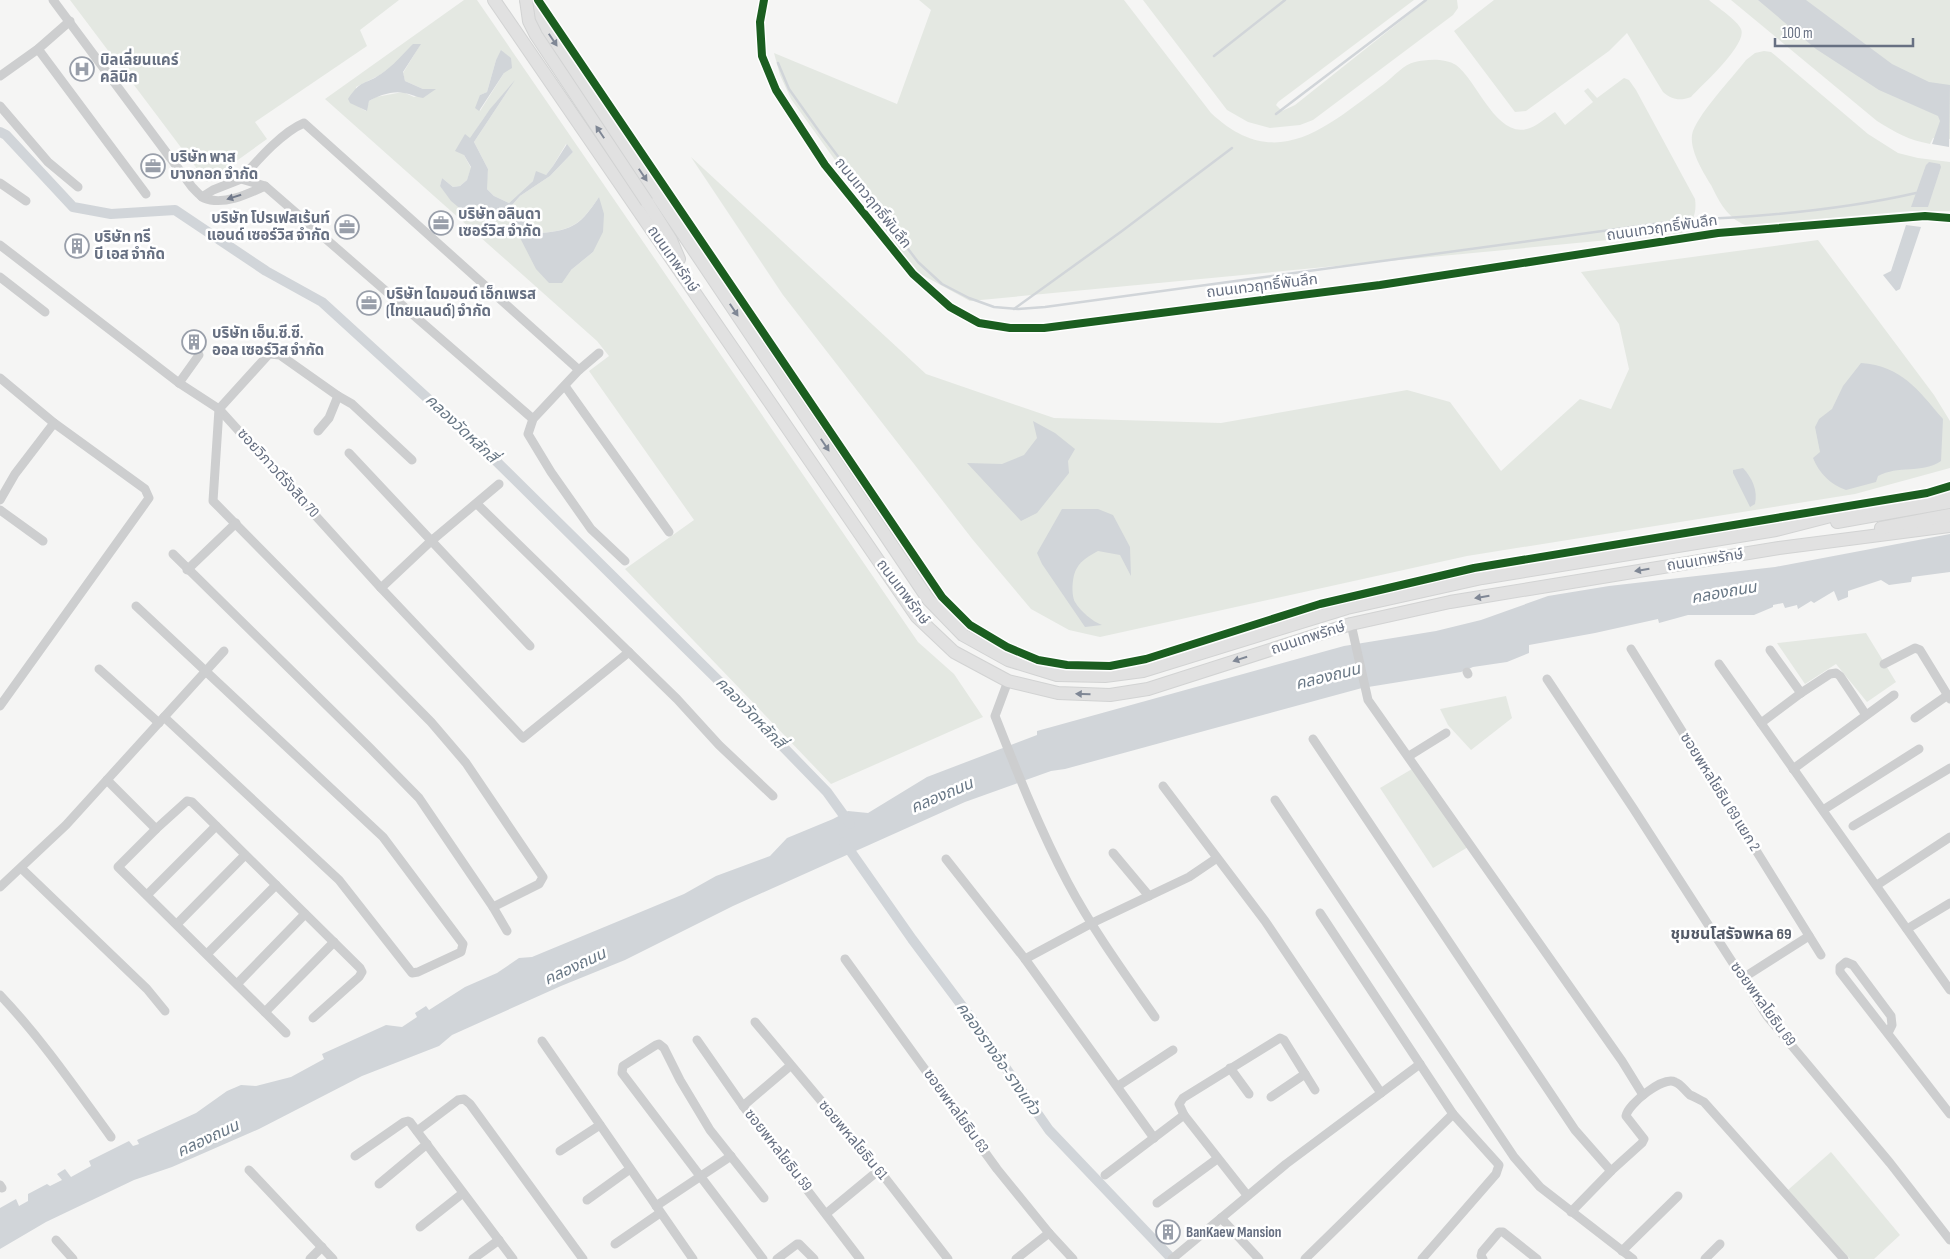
<svg xmlns="http://www.w3.org/2000/svg" width="1950" height="1259" font-family="'Sofia Sans Condensed','Noto Sans Thai',sans-serif">
	<style>
		.green { fill: #e4e8e2; fill-rule: evenodd }
		.water { fill: #d1d5d9 }
		.lines { fill: none; stroke-linecap: round; stroke-linejoin: round }
		.stream { stroke: #d1d5d9; stroke-width: 2.5 }
		.canal { stroke: #d1d5d9; stroke-width: 10 }
		.secondary-casing { stroke: #d2d3d3; stroke-width: 14 }
		.street { stroke: #cdcecf; stroke-width: 9 }
		.secondary { stroke: #e1e1e1; stroke-width: 12 }
		.secondary-bridge-casing { stroke: #d2d3d3; stroke-width: 14; stroke-linecap: butt }
		.secondary-bridge { stroke: #e1e1e1; stroke-width: 12 }
		.cycleway-casing { stroke: #fff; stroke-width: 11 }
		.cycleway { stroke: #1b5e20; stroke-width: 8 }
		.oneway { fill: #7f8795 }
		.oneway2 { fill: #71798a }
		.labels { text-anchor: middle; dominant-baseline: central; stroke-width: 5; stroke-linejoin: round; paint-order: stroke }
		.poi-label { font-size: 15px; font-weight: bold; fill: #677082; stroke: #fff; text-anchor: start }
		.street-label { font-size: 15px; fill: #677082; stroke: #fff }
		.water-label { font-size: 16px; font-style: italic; fill: #687785; stroke: #fff }
		.neighbourhood-label { font-size: 16px; font-weight: bold; fill: #545b68; stroke: #fff }
	</style>
	<rect width="100%" height="100%" fill="#f5f5f4"/>
	<!-- green -->
	<g class="green">
		<polygon points="70,0 399,0 360,30 367,46 255,122 267,139 207,182"/>
		<path d="M464,0H477L918,642L954,674L983,717L831,784L625,569L694,520L589,371L609,356L597,341L325,99ZM420,45L403,73L405,81L423,89H434L414,97L403,92L376,97L369,101L366,111L359,107L356,87L380,75ZM502,50L504,73L480,111V95L487,92L496,60ZM511,86L474,142L488,169L486,188L494,196L509,203L533,181L546,175L553,166L566,144L573,152L550,176L520,196L506,212L495,213L440,186L442,178L453,187L460,186L467,180L471,168L464,155C474,128 491,107 511,86ZM599,197L593,252L571,270L524,244L515,228L523,212L529,223L541,233C573,230 581,224 599,197Z"/>
		<path d="M919,0H1124L1211,113C1277,175 1327,126 1384,84C1393,77 1404,64 1415,62C1427,59 1445,58 1456,65C1477,80 1497,141 1530,128C1538,125 1547,117 1555,112L1565,125L1593,102L1584,91L1588,88L1597,98L1624,78L1629,80L1636,90L1695,199C1697,213 1693,223 1682,233L970,301L915,271L791,99L780,75L774,53L897,104L931,10Z"/>
		<polygon points="1143,0 1414,0 1278,102 1276,105 1282,111 1295,105 1427,0 1457,0 1458,8 1453,15 1313,120 1300,125 1270,128 1248,122 1227,110"/>
		<path d="M1494,0H1709C1717,7 1737,20 1741,29C1748,44 1702,85 1691,97C1680,101 1672,100 1663,92L1627,33L1609,51L1526,111L1515,112L1454,31Z"/>
		<path d="M1731,0H1950V139L1933,138L1930,144C1909,140 1896,133 1877,121Z"/>
		<path d="M1764,51L1771,52L1776,56L1868,134L1898,153L1918,158L1950,162V211H1911L1745,225C1727,217 1720,203 1711,185C1703,172 1690,151 1692,135C1695,117 1734,76 1746,60L1755,53Z"/>
		<polygon points="691,157 926,374 1054,418 1221,423 1407,390 1450,402 1501,471 1580,399 1611,409 1629,369 1619,324 1581,272 1818,240 1934,395 1950,421 1950,468 1855,494 1467,556 1100,637 1069,630 1031,609 973,540 783,295"/>
		<polygon points="1866,633 1896,682 1867,702 1836,664 1805,684 1777,643"/>
		<polygon points="1506,696 1512,718 1471,750 1448,725 1440,709"/>
		<polygon points="1412,769 1468,847 1433,868 1380,788"/>
		<polygon points="1831,1152 1900,1235 1874,1259 1850,1259 1788,1190"/>
	</g>
	<!-- water -->
	<g class="water">
		<polygon points="1758,0 1806,0 1892,64 1929,82 1950,85 1949,147 1932,144 1940,121 1938,116 1879,90 1816,49"/>
		<path d="M413,44H421L403,72L405,81L423,89H436L423,98C416,97 411,94 404,93C394,90 377,96 369,101L367,111L350,103L348,99C361,79 365,85 381,74C393,66 403,54 413,44Z"/>
		<polygon points="501,50 511,58 512,68 504,73 479,111 475,108 480,95 487,92 496,60"/>
		<polygon points="515,80 474,142 488,169 487,189 494,196 509,203 533,181 536,171 546,175 553,166 567,144 573,152 550,176 520,196 506,212 495,213 478,205 463,211 451,201 440,186 442,178 453,187 460,186 467,180 471,167 464,155 455,151 465,134 470,138 490,109"/>
		<polygon points="1929,162 1940,164 1941,167 1928,207 1911,207 1926,165"/>
		<path d="M599,197L604,214L603,232L593,252L571,270L562,283H549L536,269L515,228L516,216L523,212L529,223L541,233C574,230 581,224 599,197Z"/>
		<polygon points="1906,225 1921,227 1900,289 1896,291 1883,275 1891,271"/>
		<path d="M1861,363C1902,366 1918,390 1943,419L1941,461C1922,474 1898,465 1878,476L1876,482L1846,490C1831,485 1819,473 1813,458L1820,452L1815,427L1819,419L1832,409L1843,386Z"/>
		<polygon points="1033,421 1055,433 1075,449 1068,461 1069,473 1037,513 1021,521 967,463 1002,464 1024,455 1037,438"/>
		<path d="M1743,468C1752,478 1758,490 1755,504L1750,507L1733,473V470Z"/>
		<path d="M1062,509H1098L1113,515L1130,547L1131,576L1120,555L1098,551C1091,555 1081,560 1077,568C1072,575 1071,595 1075,602C1081,612 1092,621 1102,625L1085,627L1042,564L1037,553Z"/>
		<polygon points="1950,534 1950,572 1912,577 1911,582 1889,585 1881,580 1848,591 1848,597 1838,601 1834,591 1814,603 1811,601 1798,609 1797,605 1785,608 1783,603 1773,605 1773,607 1754,615 1688,615 1659,623 1658,619 1595,633 1529,645 1529,653 1507,662 1473,667 1461,672 1362,688 1065,769 1051,771 965,802 733,906 625,960 561,986 452,1035 439,1046 362,1076 259,1129 172,1167 134,1180 46,1222 0,1249 0,1208 16,1199 19,1206 28,1201 28,1194 47,1184 50,1186 62,1180 57,1174 65,1169 71,1177 91,1166 89,1161 129,1141 133,1146 139,1144 137,1140 196,1113 227,1091 241,1085 256,1086 291,1077 324,1059 322,1054 386,1025 402,1027 417,1017 415,1013 426,1006 429,1010 465,987 497,973 519,958 532,957 684,894 716,876 770,856 787,838 833,819 848,811 868,813 927,777 1037,735 1037,731 1344,646 1436,631 1481,620 1548,596 1609,586 1775,567"/>
	</g>
	<g class="lines">
		<!-- stream -->
		<g class="stream">
			<polyline points="1214,56 1285,0"/>
			<path d="M778,63L789,89L821,134L918,262L942,284L969,298L994,307L1018,309L1045,307L1683,220C1759,217 1842,210 1916,193"/>
			<polyline points="1276,114 1426,0"/>
			<polyline points="1014,309 1122,231 1232,148"/>
		</g>
		<!-- canal -->
		<g class="canal">
			<polyline points="0,132 6,135 73,207 111,214 175,210 266,271 322,302 494,459 725,687 827,792 850,824"/>
			<polyline points="844,842 912,939 971,1018 1049,1130 1172,1259"/>
		</g>
		<!-- secondary casing -->
		<g class="secondary-casing">
			<g id="secondary">
				<polyline points="494,0 917,617 954,652 1008,681 1058,693 1110,695 1148,689 1351,624 1450,602 1779,548 1950,526"/>
				<polyline points="526,0 928,599 963,635 1008,660 1057,675 1105,676 1143,671 1347,608 1482,578 1776,530 1858,509 1927,499 1950,493"/>
				<polyline points="647,202 671,240 679,259"/>
				<polyline points="1837,522 1950,502"/>
				<polyline points="1881,528 1950,515"/>
			</g>
		</g>
		<!-- street -->
		<g class="street">
			<path d="M53,0L192,187C196,191 200,196 204,198C223,206 248,194 265,186"/>
			<polyline points="764,0 760,22 762,56 776,90 825,165 913,274 950,307 979,323 1010,328 1044,328 1380,285 1718,233 1925,216 1950,218"/>
			<polyline points="38,49 146,194"/>
			<polyline points="0,76 38,49 70,21"/>
			<polyline points="0,106 48,162 78,187"/>
			<path d="M241,179C257,161 282,132 304,123L579,370"/>
			<polyline points="0,183 26,201"/>
			<polyline points="202,197 213,190 241,179 265,186 533,419"/>
			<polyline points="0,245 179,383 219,409 381,588 523,738 629,652"/>
			<polyline points="0,277 45,312"/>
			<polyline points="599,353 579,370 533,419 528,434 551,472 591,529 625,561"/>
			<polyline points="0,378 54,423 145,489 149,498 0,706"/>
			<polyline points="179,383 199,355"/>
			<polyline points="565,386 669,532"/>
			<polyline points="318,431 329,418 338,396"/>
			<polyline points="349,453 530,646"/>
			<polyline points="412,460 352,404 338,396 280,355 269,354 219,409 213,501 431,722 466,763 543,877 539,884 493,907"/>
			<polyline points="0,500 15,474 54,423"/>
			<polyline points="477,504 677,699 719,745 773,796"/>
			<polyline points="0,510 43,541"/>
			<polyline points="173,554 369,747 419,798 493,907 507,931"/>
			<polyline points="187,570 236,523"/>
			<polyline points="381,588 430,542 499,484"/>
			<polyline points="136,606 383,837 463,944 461,952 418,972 412,973 339,880 164,717"/>
			<polyline points="1351,624 1368,700 1622,1061 1643,1095"/>
			<polyline points="1631,649 1821,955"/>
			<polyline points="1770,650 1801,693"/>
			<polyline points="1719,664 1950,990"/>
			<polyline points="1884,664 1915,648 1920,650 1950,699"/>
			<polyline points="99,669 159,723"/>
			<polyline points="1467,672 1468,674"/>
			<polyline points="1547,679 1633,808 1767,1016 1890,1163 1950,1240"/>
			<path d="M1008,681L995,716C1017,772 1040,830 1068,883C1093,930 1125,974 1155,1017"/>
			<polyline points="1915,718 1948,695"/>
			<polyline points="1761,723 1801,693 1830,674 1836,673 1840,676 1866,715"/>
			<polyline points="1313,739 1575,1130 1611,1171"/>
			<polyline points="1409,756 1446,733"/>
			<polyline points="1793,769 1894,695"/>
			<polyline points="107,780 156,829"/>
			<polyline points="1163,786 1265,921 1381,1093"/>
			<polyline points="1275,800 1514,1157 1540,1187 1633,1259"/>
			<polyline points="1823,810 1919,749"/>
			<polyline points="1853,826 1950,768"/>
			<polyline points="1113,853 1149,896"/>
			<polyline points="946,859 1025,959 1154,1138"/>
			<polyline points="21,868 147,989 165,1011"/>
			<polyline points="1877,885 1950,837"/>
			<polyline points="0,887 66,825 224,651"/>
			<polyline points="147,895 216,826"/>
			<polyline points="1320,913 1453,1114 1499,1165 1496,1174 1422,1259"/>
			<polyline points="177,924 245,855"/>
			<polyline points="1907,929 1950,903"/>
			<polyline points="207,954 276,885"/>
			<polyline points="845,959 997,1169 1049,1233 1073,1259"/>
			<polyline points="1025,959 1092,923 1189,877 1217,858"/>
			<polyline points="1743,978 1809,936"/>
			<polyline points="237,984 305,914"/>
			<path d="M0,995C41,1038 76,1089 111,1137"/>
			<polyline points="265,1012 334,942"/>
			<polyline points="755,1022 879,1170 948,1259"/>
			<polyline points="286,1033 118,867 156,829 187,801 192,802 360,968 362,972 359,977 313,1018"/>
			<polyline points="1888,1033 1892,1025 1891,1016 1853,965 1846,962 1840,967 1840,972 1950,1114"/>
			<polyline points="697,1040 743,1106 860,1259"/>
			<polyline points="542,1041 693,1259"/>
			<polyline points="1230,1068 1249,1094"/>
			<polyline points="1118,1086 1173,1050"/>
			<polyline points="1271,1097 1305,1074"/>
			<polyline points="743,1106 790,1066"/>
			<polyline points="417,1131 458,1100 464,1099 470,1104 583,1259"/>
			<polyline points="560,1151 600,1125"/>
			<polyline points="355,1156 404,1122 408,1121 410,1122 513,1259"/>
			<polyline points="249,1170 333,1259"/>
			<polyline points="1105,1175 1184,1115"/>
			<polyline points="379,1184 427,1144"/>
			<polyline points="0,1185 2,1188"/>
			<polyline points="1247,1195 1184,1115 1179,1104 1183,1098 1280,1038 1284,1040 1315,1090"/>
			<polyline points="587,1200 630,1169"/>
			<polyline points="1157,1203 1217,1159"/>
			<polyline points="656,1206 731,1156"/>
			<path d="M1571,1212L1611,1171L1642,1143L1644,1139L1626,1116C1628,1104 1663,1076 1675,1082C1681,1084 1685,1091 1690,1095C1695,1097 1700,1100 1704,1102L1844,1259"/>
			<polyline points="827,1213 879,1170"/>
			<polyline points="1221,1218 1259,1259"/>
			<polyline points="420,1227 463,1193"/>
			<polyline points="56,1240 73,1259"/>
			<polyline points="615,1244 660,1213"/>
			<polyline points="1622,1251 1678,1196"/>
			<polyline points="310,1259 322,1247"/>
			<polyline points="473,1259 499,1240"/>
			<polyline points="763,1259 622,1073 623,1066 656,1045 659,1044 664,1048 680,1080 710,1130 764,1198"/>
			<polyline points="777,1259 797,1244 799,1244 814,1259"/>
			<polyline points="1016,1259 1049,1233"/>
			<polyline points="1172,1259 1286,1164 1420,1064"/>
			<polyline points="1305,1259 1453,1114"/>
			<polyline points="1483,1259 1481,1256 1482,1252 1499,1232 1503,1232 1537,1259"/>
			<polyline points="1705,1259 1720,1244"/>
		</g>
		<!-- secondary -->
		<use href="#secondary" class="secondary"/>
		<!-- secondary-bridge casing -->
		<g class="secondary-bridge-casing">
			<polyline id="secondary-bridge" points="526,0 529,21 536,35 647,202"/>
		</g>
		<!-- secondary-bridge -->
		<use href="#secondary-bridge" class="secondary-bridge"/>
		<!-- cycleway casing -->
		<g class="cycleway-casing">
			<g id="cycleway">
				<polyline points="538,0 942,597 970,625 1007,647 1038,660 1067,665 1110,666 1146,659 1320,604 1474,568 1927,493 1950,486"/>
				<polyline points="764,0 760,22 762,56 776,90 825,165 913,274 950,307 979,323 1010,328 1044,328 1380,285 1718,233 1925,216 1950,218"/>
			</g>
		</g>
		<!-- cycleway -->
		<use href="#cycleway" class="cycleway"/>
	</g>
	<!-- one-way arrows -->
	<defs><path id="oneway-solid" d="M-6-.8H1V-3.2L6.5 0L1 3.2V.8H-6Z" transform="scale(1.25)"/></defs>
	<g class="oneway">
		<use href="#oneway-solid" transform="translate(553 40) rotate(56)"/>
		<use href="#oneway-solid" transform="translate(600 132) rotate(-124)"/>
		<use href="#oneway-solid" transform="translate(643 175) rotate(56)"/>
		<use href="#oneway-solid" transform="translate(734 310) rotate(56)"/>
		<use href="#oneway-solid" transform="translate(825 445) rotate(56)"/>
		<use href="#oneway-solid" transform="translate(1642 570) rotate(171)"/>
		<use href="#oneway-solid" transform="translate(1482 597) rotate(171)"/>
		<use href="#oneway-solid" transform="translate(1240 659) rotate(162)"/>
		<use href="#oneway-solid" transform="translate(1083 694) rotate(-178)"/>
	</g>
	<use class="oneway2" href="#oneway-solid" transform="translate(234 197) rotate(163)"/>
	<!-- icons -->
	<defs>
		<g id="hospital-ring" transform="scale(1.25)"><circle r="9.5" fill="#fff" stroke="#999faa" stroke-width="1.5"/><path d="M-5-5h3v3.5h4V-5h3V5h-3V1.5h-4V5h-3Z" fill="#999faa"/></g>
		<g id="office-ring" transform="scale(1.25)"><circle r="9.5" fill="#fff" stroke="#999faa" stroke-width="1.5"/><path d="M-6-3h4V-5.5h4V-3h4V5H-6ZM-1-4.5V-3h2v-1.5ZM-6 0V1H6V0Z" fill="#999faa"/></g>
		<g id="building-ring" transform="scale(1.25)"><circle r="9.5" fill="#fff" stroke="#999faa" stroke-width="1.5"/><path d="M-4-6H4V6H1V3H-1V6H-4ZM-2.5-4.3h1.7v1.8h-1.7ZM.8-4.3h1.7v1.8H.8ZM-2.5-1h1.7V.8h-1.7ZM.8-1h1.7V.8H.8Z" fill="#999faa"/></g>
	</defs>
	<g fill-rule="evenodd">
		<use href="#hospital-ring" x="82" y="69"/>
		<use href="#office-ring" x="153" y="166"/>
		<use href="#office-ring" x="441" y="223"/>
		<use href="#office-ring" x="347" y="227"/>
		<use href="#building-ring" x="77" y="246"/>
		<use href="#office-ring" x="369" y="303"/>
		<use href="#building-ring" x="194" y="342"/>
		<use href="#building-ring" x="1168" y="1232"/>
	</g>
	<g class="labels">
		<!-- poi labels -->
		<g class="poi-label">
			<text x="100" y="60">บิลเลี่ยนแคร์<tspan x="100" dy="17">คลินิก</tspan></text>
			<text x="170" y="157">บริษัท พาส<tspan x="170" dy="17">บางกอก จำกัด</tspan></text>
			<text x="458" y="214">บริษัท อลินดา<tspan x="458" dy="17">เซอร์วิส จำกัด</tspan></text>
			<text x="330" y="218" text-anchor="end">บริษัท โปรเฟสเร้นท์<tspan x="330" dy="17">แอนด์ เซอร์วิส จำกัด</tspan></text>
			<text x="94" y="237">บริษัท ทรี<tspan x="94" dy="17">บี เอส จำกัด</tspan></text>
			<text x="386" y="294">บริษัท ไดมอนด์ เอ็กเพรส<tspan x="386" dy="17">(ไทยแลนด์) จำกัด</tspan></text>
			<text x="212" y="333">บริษัท เอ็น.ซี.ซี.<tspan x="212" dy="17">ออล เซอร์วิส จำกัด</tspan></text>
			<text x="1186" y="1232">BanKaew Mansion</text>
		</g>
		<!-- street labels -->
		<g class="street-label">
			<text transform="translate(873 203) rotate(51)">ถนนเทวฤทธิ์พันลึก</text>
			<text transform="translate(1662 228) rotate(-8)">ถนนเทวฤทธิ์พันลึก</text>
			<text transform="translate(673 259) rotate(55)">ถนนเทพรักษ์</text>
			<text transform="translate(1262 286) rotate(-7)">ถนนเทวฤทธิ์พันลึก</text>
			<text transform="translate(278 473) rotate(48)">ซอยวิภาวดีรังสิต 70</text>
			<text transform="translate(1705 560) rotate(-9)">ถนนเทพรักษ์</text>
			<text transform="translate(903 592) rotate(53)">ถนนเทพรักษ์</text>
			<text transform="translate(1308 638) rotate(-18)">ถนนเทพรักษ์</text>
			<text transform="translate(1720 792) rotate(58)">ซอยพหลโยธิน 69 แยก 2</text>
			<text transform="translate(1763 1004) rotate(54)">ซอยพหลโยธิน 69</text>
			<text transform="translate(956 1111) rotate(54)">ซอยพหลโยธิน 63</text>
			<text transform="translate(853 1140) rotate(50)">ซอยพหลโยธิน 61</text>
			<text transform="translate(778 1150) rotate(52)">ซอยพหลโยธิน 59</text>
		</g>
		<!-- water labels -->
		<g class="water-label">
			<text transform="translate(461 429) rotate(43)">คลองวัดหลักสี่</text>
			<text transform="translate(1724 593) rotate(-10)">คลองถนน</text>
			<text transform="translate(1328 677) rotate(-14)">คลองถนน</text>
			<text transform="translate(750 713) rotate(46)">คลองวัดหลักสี่</text>
			<text transform="translate(942 796) rotate(-23)">คลองถนน</text>
			<text transform="translate(575 967) rotate(-25)">คลองถนน</text>
			<text transform="translate(998 1059) rotate(55)">คลองรางอ้อ-รางแก้ว</text>
			<text transform="translate(208 1139) rotate(-25)">คลองถนน</text>
		</g>
		<!-- neighbourhood labels -->
		<g class="neighbourhood-label">
			<text x="1731" y="934">ชุมชนโสรัจพหล 69</text>
		</g>
	</g>
	<!-- scale -->
	<path d="M1775 38v8h138v-8" fill="none" stroke="#677082" stroke-width="2.5"/>
	<text x="1782" y="38" font-size="15" fill="#677082" stroke="#ffffff" stroke-width="4" paint-order="stroke">100 m</text>
</svg>
